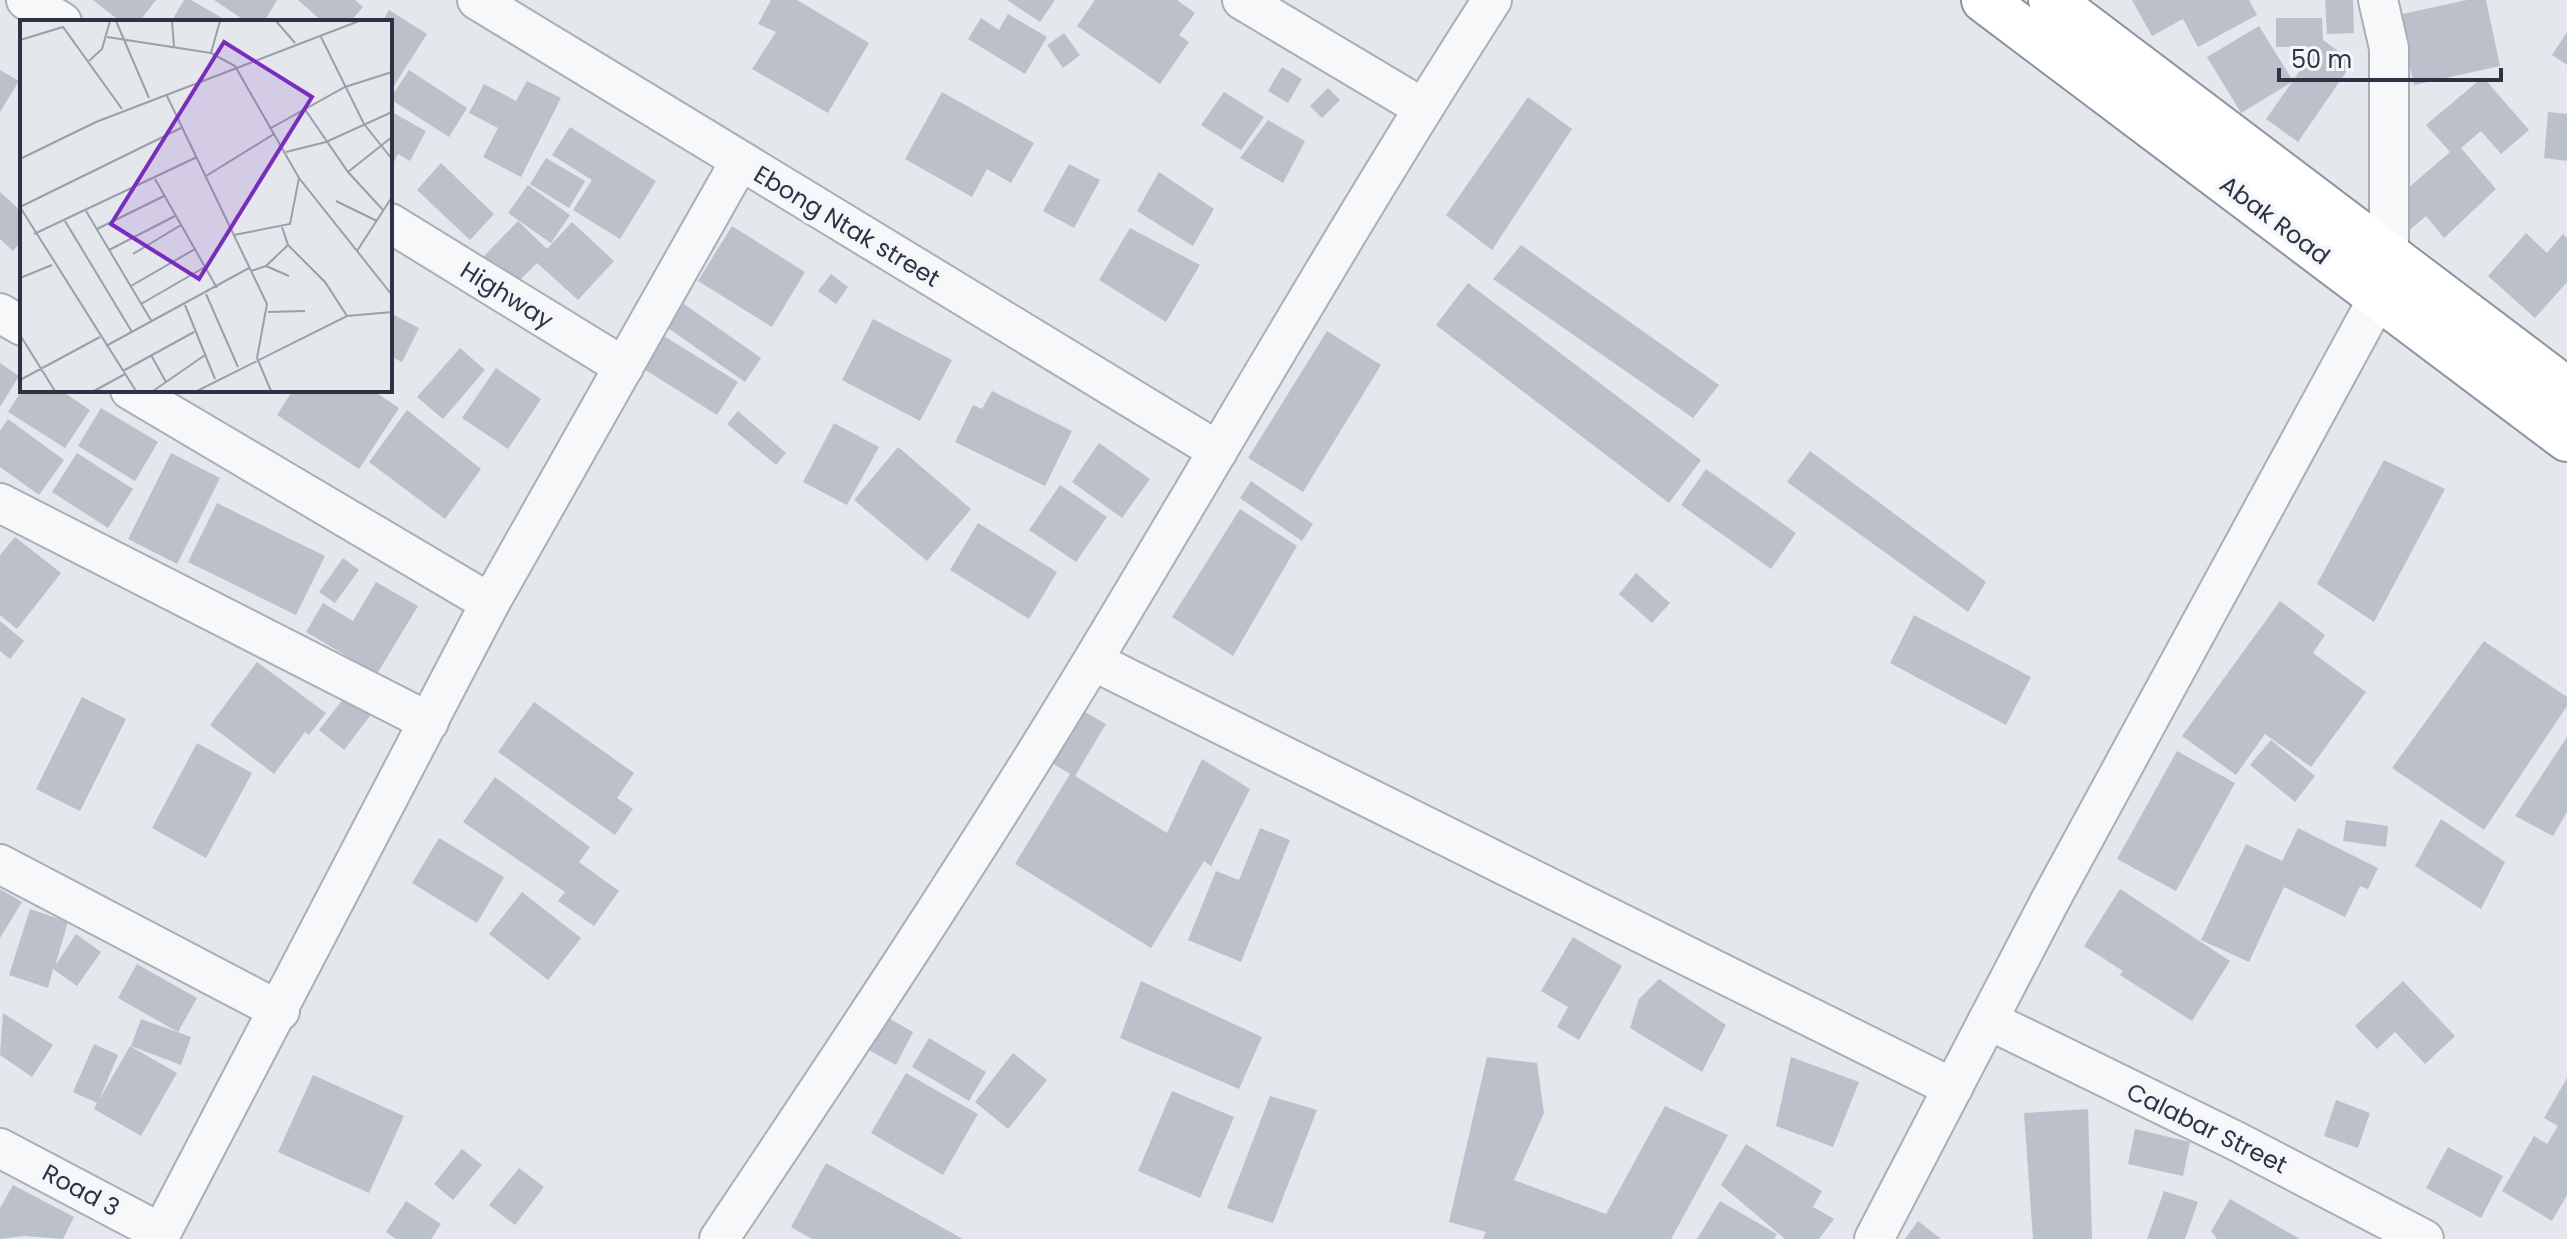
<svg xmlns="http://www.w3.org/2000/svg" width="2567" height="1239" font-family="Poppins,sans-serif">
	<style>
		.building { fill: #bbc0ca }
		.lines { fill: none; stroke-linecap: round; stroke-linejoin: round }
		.minor-casing { stroke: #a9aeb7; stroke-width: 42 }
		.highway-casing { stroke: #8b94a3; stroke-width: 48 }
		.minor { stroke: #f7f8fa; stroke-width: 38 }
		.highway { stroke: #fff; stroke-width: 44 }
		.labels { text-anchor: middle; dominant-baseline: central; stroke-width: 8; stroke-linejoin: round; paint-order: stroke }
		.street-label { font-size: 24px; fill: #2b3445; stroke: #f4f6f9 }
		.inset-road { fill: none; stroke: #9a9fa9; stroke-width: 2 }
		.view { fill: #7b2cbf; fill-opacity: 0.15; stroke: #7b2cbf; stroke-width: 4 }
		.inset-edge { fill: none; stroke: #2b3445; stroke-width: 4 }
	</style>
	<rect width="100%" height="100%" fill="#e4e7ec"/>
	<!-- building -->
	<g class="building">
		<polygon points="93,0 156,0 139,22 121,22"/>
		<polygon points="184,0 191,0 229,22 171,22"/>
		<polygon points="214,0 277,0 264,22 247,22"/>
		<polygon points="298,0 355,0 363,7 350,22 323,22"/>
		<polygon points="771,0 797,0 869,43 828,113 752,69 776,32 758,24"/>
		<polygon points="1007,0 1055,0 1040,22"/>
		<polygon points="1095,0 1177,0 1195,13 1179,35 1189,42 1160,84 1077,26"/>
		<polygon points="2132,0 2249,0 2257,15 2198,47 2183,19 2152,36"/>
		<polygon points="2325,0 2353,0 2354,33 2327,34"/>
		<polygon points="2467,0 2486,0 2500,66 2414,85 2398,15"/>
		<polygon points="389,10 427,34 390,92 390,22 382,22"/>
		<polygon points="1008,14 1047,37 1025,74 968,39 981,18 999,30"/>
		<polygon points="2276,18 2322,18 2323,40 2353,62 2298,142 2266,119 2292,82 2241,113 2207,57 2259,26 2293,81 2316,47 2276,47"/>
		<polygon points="2567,32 2567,65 2552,55"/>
		<polygon points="1064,33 1080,55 1063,68 1047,45"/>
		<polygon points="1282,67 1302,79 1288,103 1268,91"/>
		<polygon points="0,70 19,81 0,112"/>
		<polygon points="409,70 467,108 449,137 390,99"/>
		<polygon points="2483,77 2529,130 2501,154 2481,131 2461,148 2496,189 2444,238 2426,216 2406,233 2385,208 2450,152 2426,125"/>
		<polygon points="527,81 561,98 521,177 483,157 498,128 469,113 484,84 516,101"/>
		<polygon points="1328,88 1340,100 1322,118 1310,106"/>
		<polygon points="942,92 1034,143 1011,183 987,169 972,197 905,159"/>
		<polygon points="1224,92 1264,117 1241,150 1201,125"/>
		<polygon points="1528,97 1572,129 1492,250 1446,215"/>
		<polygon points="390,111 426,131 410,161 398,154 390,170"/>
		<polygon points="2548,112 2567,114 2567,161 2544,158"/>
		<polygon points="1268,120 1305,141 1283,183 1240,158"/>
		<polygon points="570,127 656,181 620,239 573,210 592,180 552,155"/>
		<polygon points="546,158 585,181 569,208 530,184"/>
		<polygon points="441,163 494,214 470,240 417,190"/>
		<polygon points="1069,164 1100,180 1074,228 1043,211"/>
		<polygon points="1159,172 1214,209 1193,246 1137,211"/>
		<polygon points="528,185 570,215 551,243 508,213"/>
		<polygon points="0,192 22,212 22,241 13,251 0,239"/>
		<polygon points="518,221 547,249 572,222 614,261 578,300 537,263 514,286 484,256"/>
		<polygon points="732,226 805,272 772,327 698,281"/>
		<polygon points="1130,228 1200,265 1166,322 1099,280"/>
		<polygon points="2526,233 2547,253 2563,234 2567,238 2567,282 2535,318 2488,276"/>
		<polygon points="1521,245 1719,385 1693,418 1493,279"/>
		<polygon points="831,274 848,287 836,304 818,291"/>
		<polygon points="1468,283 1701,460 1669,503 1436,325"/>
		<polygon points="684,304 761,358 745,382 668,328"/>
		<polygon points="390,313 419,328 402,362 390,356"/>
		<polygon points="873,319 952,360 920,421 842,380"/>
		<polygon points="1327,331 1381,365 1303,492 1248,458"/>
		<polygon points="664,336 738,382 717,415 644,369"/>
		<polygon points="460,348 485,370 443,419 417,397"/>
		<polygon points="0,363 19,376 0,407"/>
		<polygon points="496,368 541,399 508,449 462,418"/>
		<polygon points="22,390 60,390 90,410 65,448 8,412"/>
		<polygon points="293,390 372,390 399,408 359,469 277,415"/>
		<polygon points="992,391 1072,431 1045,486 955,442 973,405 982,409"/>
		<polygon points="101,408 158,442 135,481 78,446"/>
		<polygon points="407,410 481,469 445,519 369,462"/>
		<polygon points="738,411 786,453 776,465 727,424"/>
		<polygon points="8,419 64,460 39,495 0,467 0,431"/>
		<polygon points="834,423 879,447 847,505 803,482"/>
		<polygon points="1099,443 1150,479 1122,518 1072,482"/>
		<polygon points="898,447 971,509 927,561 854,500"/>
		<polygon points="1810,451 1986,582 1968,612 1787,482"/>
		<polygon points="77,453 133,489 108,528 52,492"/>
		<polygon points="171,453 220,478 177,564 128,539"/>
		<polygon points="2384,460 2445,489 2374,622 2317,584"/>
		<polygon points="1706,469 1796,533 1771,569 1681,505"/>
		<polygon points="1251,481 1313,524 1302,541 1240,498"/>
		<polygon points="1060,485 1107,517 1076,562 1029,530"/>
		<polygon points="217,503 325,556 296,615 188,562"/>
		<polygon points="1240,509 1297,546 1233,656 1172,617"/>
		<polygon points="978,523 1057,572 1029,619 950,570"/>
		<polygon points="15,537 61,573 17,629 0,615 0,555"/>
		<polygon points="343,558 359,570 335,603 319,592"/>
		<polygon points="1636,573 1670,603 1652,623 1619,594"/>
		<polygon points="376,582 418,606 377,674 306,632 323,603 353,621"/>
		<polygon points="2280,601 2325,635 2313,653 2366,692 2311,767 2265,734 2236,775 2182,736"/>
		<polygon points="1914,615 2031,677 2006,725 1890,663"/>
		<polygon points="0,621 24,641 10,659 0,651"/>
		<polygon points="2484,641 2567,697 2567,706 2484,830 2392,768"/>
		<polygon points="257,662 326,713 309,735 305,732 274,774 210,725"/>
		<polygon points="348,693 373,712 344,750 319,730"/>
		<polygon points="82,697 126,719 80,811 36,789"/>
		<polygon points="534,702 634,773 617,798 633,809 615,835 498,752"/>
		<polygon points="1083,711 1106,724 1075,776 1167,833 1202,759 1250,789 1211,866 1204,861 1151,948 1015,864 1070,774 1052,763"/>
		<polygon points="2567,737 2567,812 2553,836 2515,816"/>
		<polygon points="2271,740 2315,776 2295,802 2250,765"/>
		<polygon points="197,743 252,773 206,858 152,828"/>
		<polygon points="2177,751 2235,783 2176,891 2117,859"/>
		<polygon points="495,777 590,847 579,862 619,891 594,926 558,901 565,892 463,822"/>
		<polygon points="2441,819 2505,862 2481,909 2415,866"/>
		<polygon points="2346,820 2388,826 2386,847 2343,841"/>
		<polygon points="1260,828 1290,840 1241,962 1188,940 1216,871 1239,880"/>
		<polygon points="2298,828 2378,868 2368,889 2360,886 2345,917 2284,887 2249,962 2201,940 2246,844 2282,861"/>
		<polygon points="439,838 504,877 477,923 412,883"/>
		<polygon points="0,889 22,902 0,938"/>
		<polygon points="2120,889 2230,961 2192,1021 2120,975 2123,971 2084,946"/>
		<polygon points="522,892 581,938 548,980 489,934"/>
		<polygon points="30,909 68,922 55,966 76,934 101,952 77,986 53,969 48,988 9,975"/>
		<polygon points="1573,937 1622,966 1579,1040 1557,1027 1568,1007 1541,991"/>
		<polygon points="137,964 197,998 178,1032 118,998"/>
		<polygon points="1659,979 1726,1025 1702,1072 1630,1028 1639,999"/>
		<polygon points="1141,981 1262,1037 1239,1089 1120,1038"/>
		<polygon points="2403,981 2455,1036 2425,1064 2395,1032 2377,1049 2355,1026"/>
		<polygon points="3,1013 53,1045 32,1077 0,1055"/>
		<polygon points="885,1016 913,1032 896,1065 867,1049"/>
		<polygon points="141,1019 191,1037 181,1065 131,1046"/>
		<polygon points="929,1038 986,1072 969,1101 912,1067"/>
		<polygon points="94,1044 118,1055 99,1100 130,1046 177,1073 141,1136 94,1109 97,1103 73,1092"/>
		<polygon points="1013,1053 1047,1080 1008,1129 975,1102"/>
		<polygon points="1487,1057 1537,1063 1544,1113 1514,1180 1606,1214 1665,1106 1728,1135 1671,1239 1483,1239 1486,1232 1449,1222"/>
		<polygon points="1791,1057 1859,1082 1833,1147 1776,1126"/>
		<polygon points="906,1073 978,1114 943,1175 871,1133"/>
		<polygon points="313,1075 404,1116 369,1193 278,1152"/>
		<polygon points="2567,1078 2567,1195 2552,1221 2502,1191 2534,1136 2547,1144 2558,1126 2544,1118"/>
		<polygon points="1172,1091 1234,1117 1200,1198 1138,1171"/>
		<polygon points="1270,1096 1317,1110 1273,1223 1227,1208"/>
		<polygon points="2336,1100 2370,1113 2358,1148 2324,1136"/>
		<polygon points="2088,1109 2092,1239 2033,1239 2024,1113"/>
		<polygon points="2135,1129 2190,1142 2183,1176 2128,1164"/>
		<polygon points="1746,1144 1822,1191 1813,1207 1834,1219 1819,1239 1785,1239 1721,1185"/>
		<polygon points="2448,1147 2503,1176 2481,1218 2426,1188"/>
		<polygon points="462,1149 482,1165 453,1200 434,1184"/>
		<polygon points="826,1163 963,1239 812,1239 791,1227"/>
		<polygon points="519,1168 544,1187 515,1225 489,1205"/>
		<polygon points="13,1185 74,1217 63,1239 24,1236 0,1239 0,1208"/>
		<polygon points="2164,1191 2198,1202 2185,1239 2147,1239"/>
		<polygon points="2230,1199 2300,1239 2217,1239 2211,1231"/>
		<polygon points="406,1201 441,1224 431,1239 396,1239 386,1232"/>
		<polygon points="1720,1201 1777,1234 1774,1239 1697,1239"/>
		<polygon points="1918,1221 1941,1239 1905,1239"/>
	</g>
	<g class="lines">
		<!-- minor casing -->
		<g class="minor-casing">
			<g id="minor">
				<polyline points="26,0 62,22"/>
				<polyline points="477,0 1218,451"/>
				<polyline points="1242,0 1423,108"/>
				<polyline points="390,223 624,367"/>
				<polyline points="0,313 22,326"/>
				<polyline points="130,390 490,603"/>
				<polyline points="0,503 429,722"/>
				<polyline points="1093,661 1953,1088"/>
				<polyline points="0,864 280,1011"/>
				<polyline points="1988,1020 2236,1141 2424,1239"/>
				<polyline points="0,1148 161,1233"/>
				<polyline points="158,1239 490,603 740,161"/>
				<path d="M719,1239C847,1048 974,857 1093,660C1226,440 1353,216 1492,0"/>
				<polyline points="1874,1239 2051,899 2378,298 2389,254 2389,48 2378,0"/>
			</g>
		</g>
		<!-- highway casing -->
		<g class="highway-casing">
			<g id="highway">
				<polyline points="1984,0 2567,439"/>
				<polyline points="2051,0 2567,390"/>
			</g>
		</g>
		<!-- minor -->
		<use href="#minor" class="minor"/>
		<!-- highway -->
		<use href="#highway" class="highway"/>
	</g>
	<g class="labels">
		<!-- street labels -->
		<g class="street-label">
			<text transform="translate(2275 220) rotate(37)">Abak Road</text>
			<text transform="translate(847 226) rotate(31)">Ebong Ntak street</text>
			<text transform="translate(507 295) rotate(32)">Highway</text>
			<text transform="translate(2207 1128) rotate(26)">Calabar Street</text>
			<text transform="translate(81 1190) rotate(28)">Road 3</text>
		</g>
	</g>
	<!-- overview -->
	<g transform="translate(20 20)">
		<rect width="372" height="372" fill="#e4e7ec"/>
		<path class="inset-road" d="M96,1L129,78M152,1L154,27M256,1L275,23M87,17L191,33L215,46L279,158L372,275M301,17L344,104L372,139M0,20L43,7L102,89M191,33L200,1M69,41L82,29L90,1M147,76L247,284L237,338L251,371M284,88L328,152L363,190M251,108L325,67L372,52M266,132L306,122L372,92M0,139L76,102L339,1M328,152L372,117M186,156L254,114M135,159L197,268M316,181L357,201M0,187L116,371M0,187L161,108M66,191L132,302M45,201L112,312M262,207L268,225L305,262L327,296M77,209L144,176M14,214L177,137M214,215L270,204L279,158M89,230L155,196M337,231L372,177M113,234L161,205M246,246L269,256M231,251L246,246L268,225M0,258L32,245M111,266L175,229M186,274L218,347M121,284L185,247M165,285L195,359M248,292L285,291M0,315L35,371M86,326L229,248M131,335L146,362M103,351L174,312M0,360L80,317M74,371L105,354M133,371L185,335M177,371L327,296L372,292"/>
		<path class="view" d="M204,22L292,77L179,259L91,204Z"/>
		<rect width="372" height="372" class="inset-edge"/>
	</g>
	<!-- scale -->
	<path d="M2279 68v12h222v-12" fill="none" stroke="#2b3445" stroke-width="4"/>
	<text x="2291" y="68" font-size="24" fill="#2b3445" stroke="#f4f6f9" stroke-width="6" paint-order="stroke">50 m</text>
</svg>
